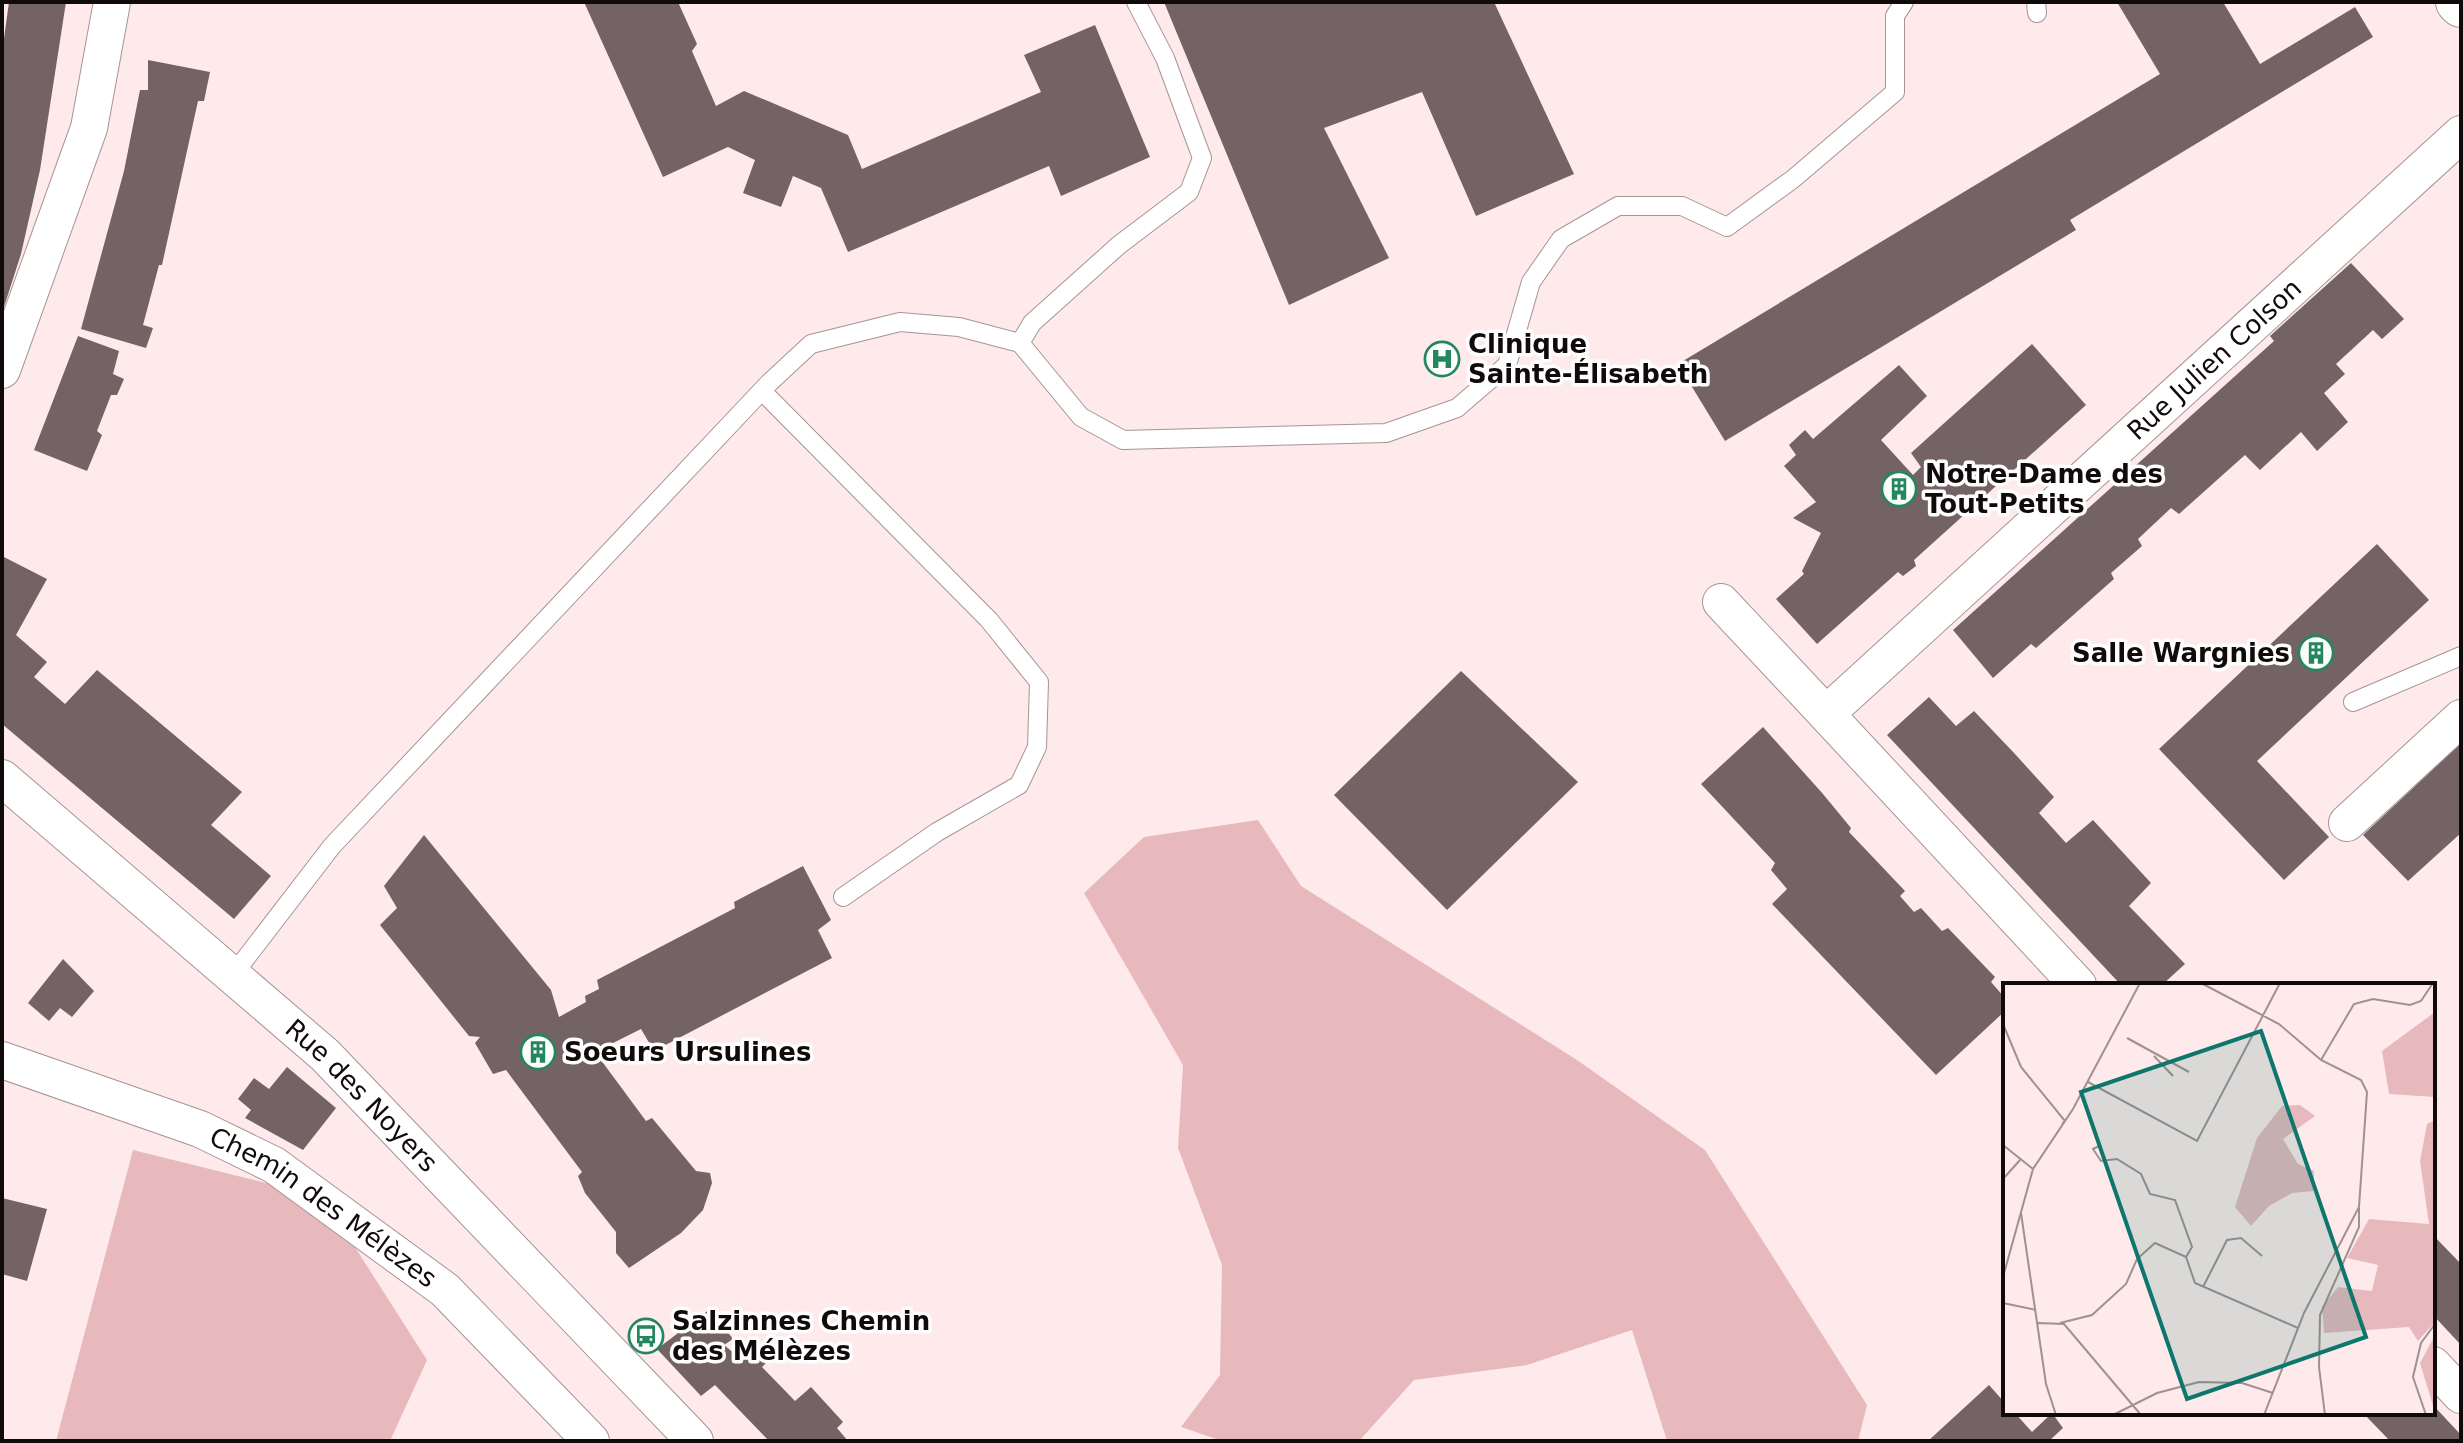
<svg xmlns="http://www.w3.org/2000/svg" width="2463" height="1443" font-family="'DejaVu Sans',sans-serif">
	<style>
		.green { fill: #e7b9bd }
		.building { fill: #746365 }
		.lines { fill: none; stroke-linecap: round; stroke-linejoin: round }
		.lane-casing { stroke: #a69495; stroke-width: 20 }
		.street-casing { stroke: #a69495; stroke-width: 38 }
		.secondary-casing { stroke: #a69495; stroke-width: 46 }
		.lane { stroke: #fff; stroke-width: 18 }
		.street { stroke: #fff; stroke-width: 36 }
		.secondary { stroke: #fff; stroke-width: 44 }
		.labels { text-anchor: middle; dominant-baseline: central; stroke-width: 7; stroke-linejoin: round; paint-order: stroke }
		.poi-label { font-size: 26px; font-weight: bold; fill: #110a0b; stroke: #fdfdfd; text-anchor: start }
		.street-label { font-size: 26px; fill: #110a0b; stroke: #fdfdfd }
		.inset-road { fill: none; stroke: #9f9091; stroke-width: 2 }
		.view { fill: #0f766e; fill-opacity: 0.15; stroke: #0f766e; stroke-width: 4 }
		.inset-edge { fill: none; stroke: #110a0b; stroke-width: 4 }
	</style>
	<rect width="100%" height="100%" fill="#feeaeb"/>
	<!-- green -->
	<g class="green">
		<polygon points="1258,820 1301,886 1577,1060 1705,1150 1867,1405 1858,1441 1667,1441 1632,1330 1527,1365 1414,1380 1359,1441 1222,1441 1181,1427 1220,1375 1222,1265 1178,1148 1183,1065 1084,893 1144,837"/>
		<polygon points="133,1150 323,1197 427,1360 390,1441 56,1441"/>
	</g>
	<!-- building -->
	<g class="building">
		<polygon points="9,2 66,2 40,170 21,254 3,310 2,53"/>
		<polygon points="584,2 678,2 697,44 692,51 716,106 744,91 848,135 862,169 1041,92 1024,55 1095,25 1150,157 1061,196 1049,166 848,252 821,188 793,176 781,207 743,193 755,160 728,147 663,177"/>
		<polygon points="1164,2 1494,2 1574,174 1476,216 1422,92 1324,128 1389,258 1289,305"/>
		<polygon points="2117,2 2223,2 2260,64 2355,7 2373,37 2070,220 2076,230 1725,441 1678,364 2160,74"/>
		<polygon points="148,60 210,72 204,101 198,101 162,265 159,265 143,325 153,328 146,348 81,329 124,171 140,90 148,90"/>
		<polygon points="2351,263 2404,319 2382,339 2373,330 2336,364 2345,374 2324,393 2348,422 2317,451 2301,432 2260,470 2245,455 2179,514 2171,508 2138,539 2142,546 2111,573 2114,579 2036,648 2031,644 1993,678 1953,630 2274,341 2270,336"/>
		<polygon points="78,336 119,351 113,374 124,379 117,395 111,395 97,431 102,435 87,471 34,450"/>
		<polygon points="2032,344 2086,405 1914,560 1916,566 1903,576 1898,572 1817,644 1776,599 1804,574 1802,571 1821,533 1793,518 1816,502 1784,466 1796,455 1789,445 1805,430 1813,439 1899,365 1927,396 1881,440 1913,475 1921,467 1911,453"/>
		<polygon points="2377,544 2429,600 2257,761 2329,837 2284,880 2159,749"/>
		<polygon points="2,556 47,579 16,635 47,662 34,677 65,704 97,670 242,792 211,825 271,876 234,919 2,724"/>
		<polygon points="1461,671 1578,782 1447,910 1334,795"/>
		<polygon points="1929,697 1956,726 1974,711 2015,754 2054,797 2039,813 2066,843 2093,820 2151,883 2129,906 2185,964 2162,985 2121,985 1887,735"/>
		<polygon points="1763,727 1823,794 1851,828 1849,832 1905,891 1900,896 1914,912 1921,908 1942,931 1948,928 1995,977 1991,982 2005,998 2005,1011 1936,1075 1772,904 1787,889 1771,870 1775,863 1701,784"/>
		<polygon points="2461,743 2461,833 2408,881 2363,835"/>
		<polygon points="424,835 551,990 559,1017 586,1002 585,996 599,989 597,980 735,908 734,902 803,866 831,920 818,930 832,958 654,1051 641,1029 595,1052 646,1121 652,1118 696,1171 710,1173 712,1183 703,1210 681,1233 629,1268 616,1253 616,1232 585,1193 578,1176 582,1172 506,1070 493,1074 475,1043 480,1037 469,1036 380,925 397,908 384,886"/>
		<polygon points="63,959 94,991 72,1017 60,1008 49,1021 28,1003"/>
		<polygon points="287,1067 336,1108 303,1150 245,1118 251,1110 238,1099 254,1078 269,1089"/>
		<polygon points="2,1198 47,1209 27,1281 2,1274"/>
		<polygon points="2433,1235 2461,1264 2461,1345 2433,1315"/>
		<polygon points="710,1309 733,1339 724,1345 735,1354 751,1339 769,1360 762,1367 795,1401 811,1387 843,1422 837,1428 848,1441 769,1441 715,1385 701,1396 657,1349"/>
		<polygon points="1989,1385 2005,1403 2005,1413 2015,1413 2032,1432 2052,1413 2063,1428 2049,1441 1928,1441"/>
		<polygon points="2433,1405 2461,1435 2461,1441 2390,1441 2363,1413 2433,1413"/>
	</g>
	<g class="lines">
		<!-- lane casing -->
		<g class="lane-casing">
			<g id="lane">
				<polyline points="1136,2 1165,58 1202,158 1189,192 1119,245 1032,323 1020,343 1081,417 1123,440 1386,433 1457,408 1507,365 1531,282 1561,239 1618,206 1682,206 1727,227 1793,179 1895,92 1895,16 1904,2"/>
				<polyline points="2036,2 2037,13"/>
				<polyline points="762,391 989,620 1039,682 1037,747 1019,785 937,832 843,897"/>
				<polyline points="2353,702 2461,656"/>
				<polyline points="232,976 332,846 769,383 811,344 900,322 959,327 1020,343"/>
			</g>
		</g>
		<!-- street casing -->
		<g class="street-casing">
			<g id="street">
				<polyline points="2,370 89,128 112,2"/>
				<polyline points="1721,602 1826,714"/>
				<path id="s1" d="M2,778L325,1055L695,1441"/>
				<polyline points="2347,823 2461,718"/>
				<path id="s2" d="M2078,985L1826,714L2461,134"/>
				<path id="s3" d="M2,1060L200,1129L274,1165L445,1290L591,1441"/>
				<polyline points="2433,1365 2461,1395"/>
			</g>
		</g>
		<!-- secondary casing -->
		<g class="secondary-casing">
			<polyline id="secondary" points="2458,2 2461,5"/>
		</g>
		<!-- lane -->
		<use href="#lane" class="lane"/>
		<!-- street -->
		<use href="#street" class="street"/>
		<!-- secondary -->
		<use href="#secondary" class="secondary"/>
	</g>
	<!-- icons -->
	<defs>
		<g id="hospital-ring" transform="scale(1.8)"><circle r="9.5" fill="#fdfdfd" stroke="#24865f" stroke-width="1.5"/><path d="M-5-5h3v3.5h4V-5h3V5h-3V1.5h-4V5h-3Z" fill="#24865f"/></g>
		<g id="building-ring" transform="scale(1.8)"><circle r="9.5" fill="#fdfdfd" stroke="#24865f" stroke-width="1.5"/><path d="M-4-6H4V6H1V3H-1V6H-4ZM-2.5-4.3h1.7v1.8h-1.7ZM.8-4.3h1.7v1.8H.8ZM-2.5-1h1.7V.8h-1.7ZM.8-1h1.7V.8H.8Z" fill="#24865f"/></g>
		<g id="bus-ring" transform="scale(1.8)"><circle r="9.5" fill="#fdfdfd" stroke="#24865f" stroke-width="1.5"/><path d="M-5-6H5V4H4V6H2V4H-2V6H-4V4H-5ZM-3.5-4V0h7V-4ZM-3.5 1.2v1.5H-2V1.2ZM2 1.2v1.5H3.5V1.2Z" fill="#24865f"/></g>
	</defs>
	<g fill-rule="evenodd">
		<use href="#hospital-ring" x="1442" y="359"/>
		<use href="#building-ring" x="1899" y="489"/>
		<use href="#building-ring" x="2316" y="653"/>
		<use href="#building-ring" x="538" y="1052"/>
		<use href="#bus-ring" x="646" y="1336"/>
	</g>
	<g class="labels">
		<!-- poi labels -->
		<g class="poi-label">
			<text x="1468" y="344">Clinique<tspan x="1468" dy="30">Sainte-Élisabeth</tspan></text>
			<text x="1925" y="474">Notre-Dame des<tspan x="1925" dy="30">Tout-Petits</tspan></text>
			<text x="2290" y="653" text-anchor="end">Salle Wargnies</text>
			<text x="564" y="1052">Soeurs Ursulines</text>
			<text x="672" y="1321">Salzinnes Chemin<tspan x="672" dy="30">des Mélèzes</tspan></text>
		</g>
		<!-- street labels -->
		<g class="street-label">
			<text stroke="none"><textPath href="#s2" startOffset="896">Rue Julien Colson</textPath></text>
			<text stroke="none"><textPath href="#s1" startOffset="480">Rue des Noyers</textPath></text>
			<text stroke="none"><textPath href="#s3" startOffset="356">Chemin des Mélèzes</textPath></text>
		</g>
	</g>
	<!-- overview -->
	<g transform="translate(2003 983)">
		<rect width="432" height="432" fill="#feeaeb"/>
		<path d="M432,29V114L386,111L379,68ZM297,122L312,133L280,156L295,181L311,188V208L289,210L266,223L248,243L232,224L254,155L279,123ZM432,137V339L415,358L406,344L321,350L319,324L335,304L369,308L375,282L344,275L366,236L426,241L417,178L424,141ZM432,352V429L417,380Z" fill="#e7b9bd"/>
		<path class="inset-road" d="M198,0L276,41L318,77L358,97L364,109L356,224L301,330L261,432M0,41L18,84L62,138L59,141M124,55L186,89M151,73L170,93M318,77L351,21L370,16L407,22L418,18L430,0M85,99L194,158L277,0M0,162L30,186M0,196L17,177M18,230L43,401L53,432M183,274L192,300L295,345M0,294L30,186L70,126L137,0M200,304L224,257L238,255L259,273M0,320L33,327M35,340L61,341L138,432M57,340L89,332L123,301L134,276L152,260L183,274L189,264L172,217L147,211L138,191L114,176L98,178L90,166L98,162M110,432L154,410L196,399L239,400L270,410M322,432L316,384L317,332L356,244V225M423,432L410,394L418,360L432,341"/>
		<path class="view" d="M258,48L363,354L184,416L78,109Z"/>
		<rect width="432" height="432" class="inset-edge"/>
	</g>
	<!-- border -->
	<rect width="2463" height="1443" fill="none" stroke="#110a0b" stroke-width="8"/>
</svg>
